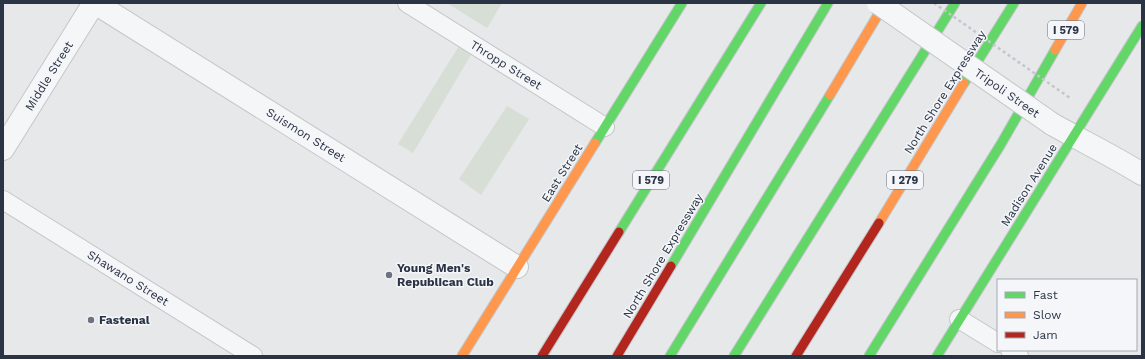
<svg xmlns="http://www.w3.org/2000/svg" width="1145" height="359" font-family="'Work Sans',sans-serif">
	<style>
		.green { fill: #d6ded6 }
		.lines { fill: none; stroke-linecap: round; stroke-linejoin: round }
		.lane-casing { stroke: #c4c6c8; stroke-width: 20 }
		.street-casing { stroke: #c4c6c8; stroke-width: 24 }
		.fast-casing { stroke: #c2c5c8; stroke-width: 11 }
		.slow-casing { stroke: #c2c5c8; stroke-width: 11 }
		.jam-casing { stroke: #c2c5c8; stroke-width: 11 }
		.lane { stroke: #f5f6f7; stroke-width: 18 }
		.street { stroke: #f5f6f7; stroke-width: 22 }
		.fast { stroke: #63d668; stroke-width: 9 }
		.slow { stroke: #ff974d; stroke-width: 9 }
		.jam { stroke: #b3261e; stroke-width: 9 }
		.street-bridge-casing { stroke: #c4c6c8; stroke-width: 24; stroke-linecap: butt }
		.path-bridge { stroke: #c5c6ca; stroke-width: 2.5; stroke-dasharray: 3 3; stroke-linecap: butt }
		.street-bridge { stroke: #f5f6f7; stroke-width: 22 }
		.poi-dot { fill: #6c737f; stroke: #f4f6f9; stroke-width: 1.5 }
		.labels { text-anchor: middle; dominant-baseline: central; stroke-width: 3; stroke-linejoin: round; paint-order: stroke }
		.shield { fill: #f4f6f9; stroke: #676e7b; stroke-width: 1 }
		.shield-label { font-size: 11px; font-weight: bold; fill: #2b3445 }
		.street-label { font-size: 12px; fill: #2b3445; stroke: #f4f6f9 }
		.poi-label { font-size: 12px; font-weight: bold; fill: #2b3445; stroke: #f4f6f9; text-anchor: start }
	</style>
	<rect width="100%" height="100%" fill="#e6e8ea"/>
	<!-- green -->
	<g class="green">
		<polygon points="447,3 502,3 487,28"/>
		<polygon points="459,46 472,53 413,153 398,144"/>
		<polygon points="507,106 529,119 481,195 459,179"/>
	</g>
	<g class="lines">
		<!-- lane casing -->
		<g class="lane-casing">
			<g id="lane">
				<polyline points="407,3 605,127"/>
				<polyline points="3,200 253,356"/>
				<polyline points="959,319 998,343"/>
				<polyline points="1010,350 1019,356"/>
			</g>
		</g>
		<!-- street casing -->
		<g class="street-casing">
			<g id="street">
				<polyline points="95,3 517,267"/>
				<path d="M1052,124C1082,141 1113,156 1142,174"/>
				<polyline points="3,149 94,3"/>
			</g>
		</g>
		<!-- fast casing -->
		<g class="fast-casing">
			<g id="fast">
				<polyline points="964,83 1014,3"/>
				<polyline points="595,143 682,3"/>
				<polyline points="619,232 761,3"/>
				<polyline points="671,266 828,3"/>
				<polyline points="670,356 830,95"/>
				<polyline points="734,356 955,3"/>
				<polyline points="869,356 1001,144 1055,50"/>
				<polyline points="937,356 1142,26"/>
			</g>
		</g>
		<!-- slow casing -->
		<g class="slow-casing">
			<g id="slow">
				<polyline points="1055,50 1082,3"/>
				<polyline points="830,95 885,3"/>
				<polyline points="879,223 964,83"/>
				<polyline points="462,356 595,143"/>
			</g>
		</g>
		<!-- jam casing -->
		<g class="jam-casing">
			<g id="jam">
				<polyline points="542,356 619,232"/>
				<polyline points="617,356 671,266"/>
				<polyline points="796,356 879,223"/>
			</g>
		</g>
		<!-- lane -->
		<use href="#lane" class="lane"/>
		<!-- street -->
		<use href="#street" class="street"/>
		<!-- fast -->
		<use href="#fast" class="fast"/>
		<!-- slow -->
		<use href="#slow" class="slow"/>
		<!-- jam -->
		<use href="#jam" class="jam"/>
		<!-- street-bridge casing -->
		<g class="street-bridge-casing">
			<polyline id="street-bridge" points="878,3 1052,124"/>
		</g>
		<!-- path-bridge -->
		<polyline class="path-bridge" points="934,3 1070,98"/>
		<!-- street-bridge -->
		<use href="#street-bridge" class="street-bridge"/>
	</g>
	<!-- markers -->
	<g class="poi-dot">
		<circle cx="389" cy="275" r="4"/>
		<circle cx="91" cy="320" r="4"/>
	</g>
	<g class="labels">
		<!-- shield labels -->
		<g class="shield">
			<rect x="1048" y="21" width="36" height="18" rx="3"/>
			<rect x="633" y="171" width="36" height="18" rx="3"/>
			<rect x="887" y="171" width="36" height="18" rx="3"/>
		</g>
		<g class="shield-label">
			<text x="1066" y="30">I 579</text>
			<text x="651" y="180">I 579</text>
			<text x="905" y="180">I 279</text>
		</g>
		<!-- street labels -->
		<g class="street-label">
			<text transform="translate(506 65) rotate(32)">Thropp Street</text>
			<text transform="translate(49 76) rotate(-58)">Middle Street</text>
			<text transform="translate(945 92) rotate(-58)">North Shore Expressway</text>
			<text transform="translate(1007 93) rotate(35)">Tripoli Street</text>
			<text transform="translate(306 135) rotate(32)">Suismon Street</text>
			<text transform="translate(562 173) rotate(-58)">East Street</text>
			<text transform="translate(1029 185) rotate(-58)">Madison Avenue</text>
			<text transform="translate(663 256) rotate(-59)">North Shore Expressway</text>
			<text transform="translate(128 278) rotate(32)">Shawano Street</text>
		</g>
		<!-- poi labels -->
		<g class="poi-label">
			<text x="397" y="268">Young Men's<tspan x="397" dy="14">Republican Club</tspan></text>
			<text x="99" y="320">Fastenal</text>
		</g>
	</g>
	<!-- border -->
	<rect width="1145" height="359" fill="none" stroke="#2b3445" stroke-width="8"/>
	<!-- legend -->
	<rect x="997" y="279" width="140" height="72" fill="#f4f6f9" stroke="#a4a8b1"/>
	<rect x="1005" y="292" width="20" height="6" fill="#63d668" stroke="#a4a8b1"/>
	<text x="1033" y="299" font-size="12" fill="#2b3445">Fast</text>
	<rect x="1005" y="312" width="20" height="6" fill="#ff974d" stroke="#a4a8b1"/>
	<text x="1033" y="319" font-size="12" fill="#2b3445">Slow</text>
	<rect x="1005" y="332" width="20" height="6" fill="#b3261e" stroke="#a4a8b1"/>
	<text x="1033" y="339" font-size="12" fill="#2b3445">Jam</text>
</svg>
